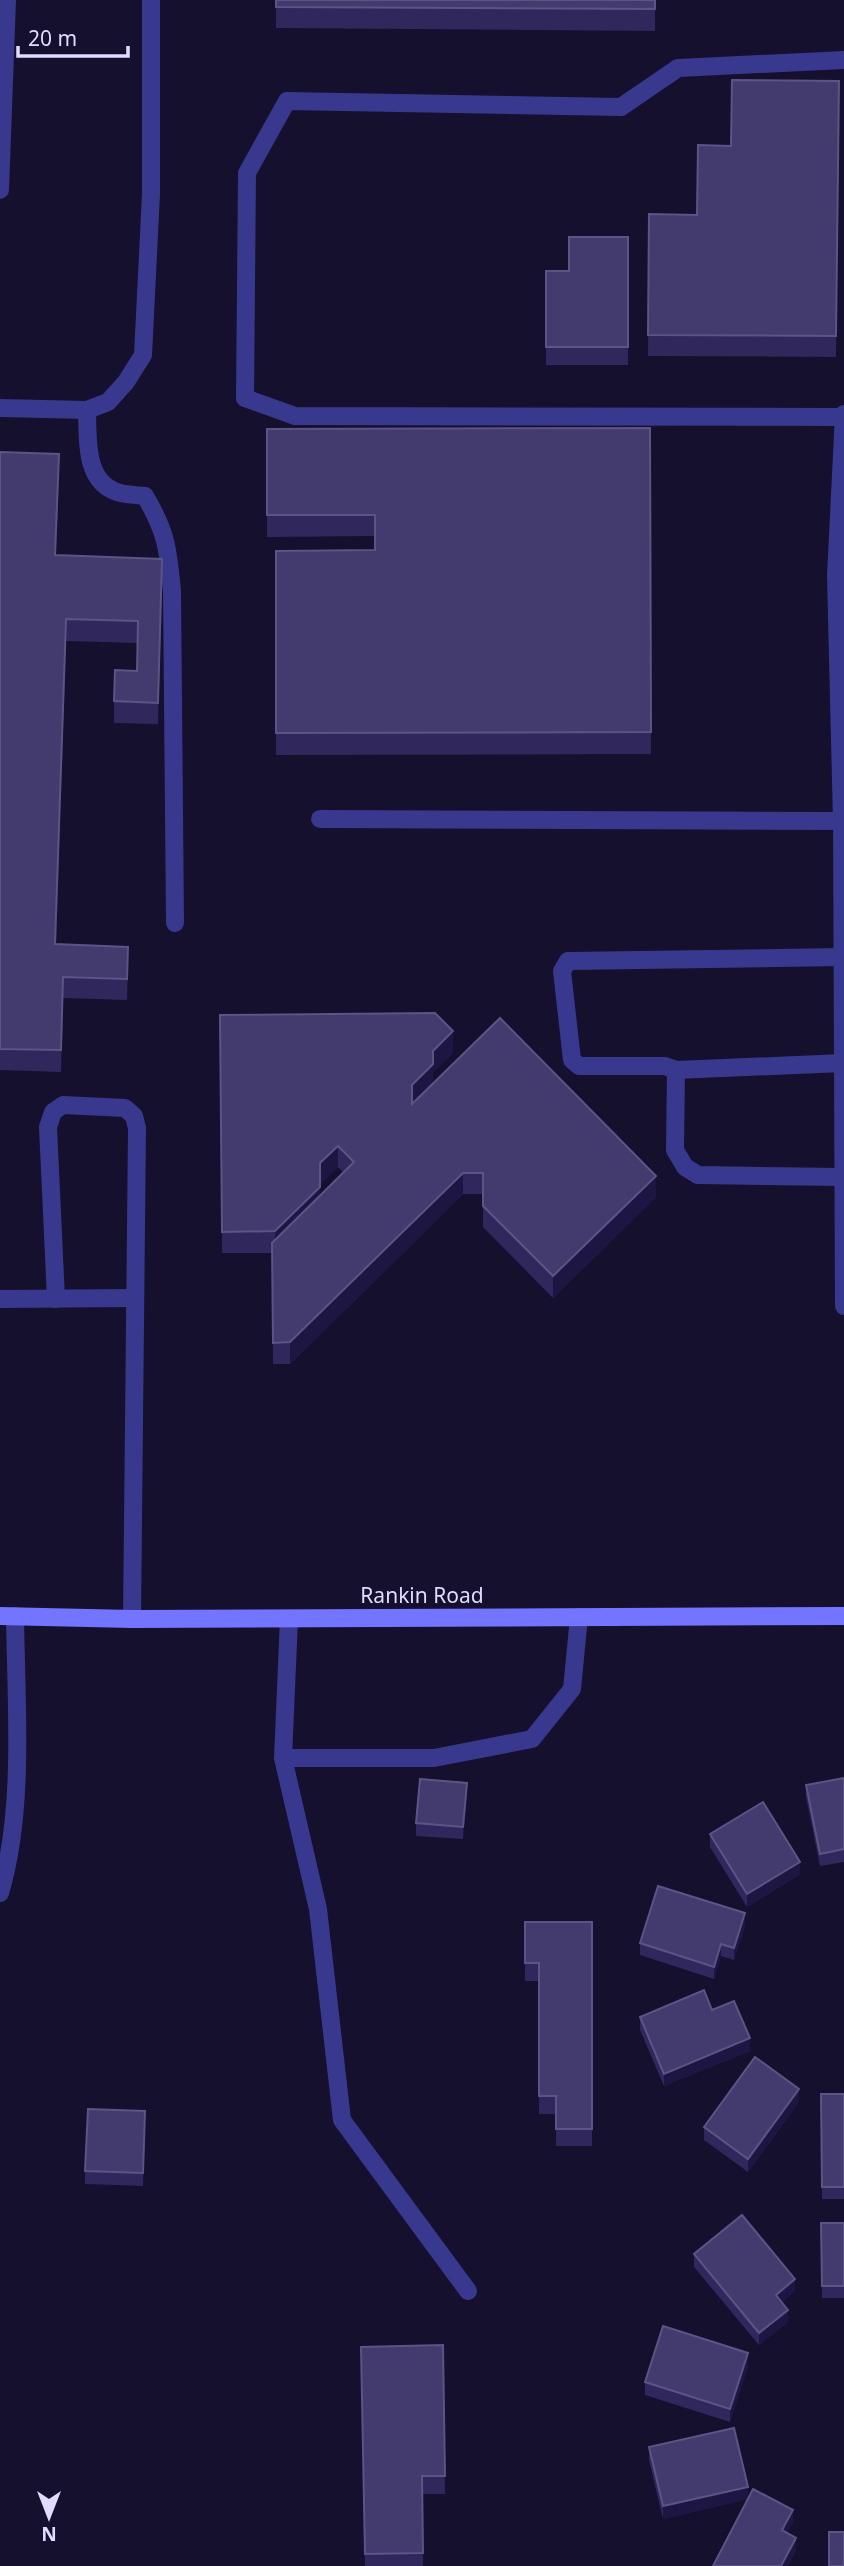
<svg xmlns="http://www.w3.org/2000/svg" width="844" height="2566" font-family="'Noto Sans',sans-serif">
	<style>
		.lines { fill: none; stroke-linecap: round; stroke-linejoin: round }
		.service { stroke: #38388f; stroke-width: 18 }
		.secondary { stroke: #7374ff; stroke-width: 18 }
		.wall { fill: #30285c; fill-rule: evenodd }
		.shaded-wall { fill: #1d1642 }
		.building { fill: #433b6e; stroke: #5b5484; stroke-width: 2 }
		.labels { text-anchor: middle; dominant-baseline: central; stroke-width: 5; stroke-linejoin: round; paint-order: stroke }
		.street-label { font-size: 21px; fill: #dfdcff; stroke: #14102d }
	</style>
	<rect width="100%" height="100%" fill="#14102d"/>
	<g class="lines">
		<!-- service -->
		<g class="service">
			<path d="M151,0V194L143,355L126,382L108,402L87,410C88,438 84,481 117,492C126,495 136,495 145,496C167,533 168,550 172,591L175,923"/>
			<polyline points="0,190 7,0"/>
			<polyline points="0,408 87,410"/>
			<polyline points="844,414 836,576 842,821 844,1306"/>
			<polyline points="843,417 295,416 245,398 247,173 287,101 621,107 678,68 844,60"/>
			<polyline points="320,819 844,821"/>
			<polyline points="842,957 568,961 562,971 572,1060 579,1066 665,1066 676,1070 675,1150 685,1167 698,1175 843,1177"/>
			<polyline points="676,1070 843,1063"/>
			<polyline points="0,1299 135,1298"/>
			<polyline points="56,1299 48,1127 53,1112 63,1105 125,1108 134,1116 137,1128 132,1619"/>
			<polyline points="289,1619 283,1758 318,1909 342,2120 468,2291"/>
			<polyline points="283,1758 434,1758 532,1739 572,1689 579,1617"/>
			<path d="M0,1893C25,1809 16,1704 15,1616"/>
		</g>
		<!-- secondary -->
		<polyline class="secondary" points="0,1616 132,1619 844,1616"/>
	</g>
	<!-- wall -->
	<g class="wall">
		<polygon points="276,0 655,0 655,31 276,28"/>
		<polygon points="839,81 836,357 648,356 649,214 697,215 731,146"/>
		<polygon points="628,237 628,365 546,365 546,271 569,271"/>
		<polygon points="650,428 651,754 276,755 276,551 375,550 375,536 267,537 267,429"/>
		<polygon points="0,452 59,475 56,555 162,581 158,724 114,723 114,701 137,671 138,643 66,641 56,944 128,968 127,1000 63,998 61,1072 0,1070"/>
		<path d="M220,1015L453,1053L433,1072V1083L656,1197L553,1298L483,1227V1194H463L290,1364H273L272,1253H222ZM338,1167L344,1173L320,1196V1184Z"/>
		<polygon points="844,1778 844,1862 820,1866 806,1797 806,1785"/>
		<polygon points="467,1795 463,1839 416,1836 416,1823"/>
		<polygon points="710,1834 800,1874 747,1907 710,1847"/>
		<polygon points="525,1922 592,1922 592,2146 556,2146 556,2114 539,2114 539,1981 525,1981"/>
		<polygon points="745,1926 734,1960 721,1956 714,1979 640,1955 640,1943"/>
		<polygon points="712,2010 750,2051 664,2086 640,2030 640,2017"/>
		<polygon points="821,2094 844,2094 844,2199 822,2199"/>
		<polygon points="799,2102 748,2172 704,2140 704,2127"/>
		<polygon points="145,2123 143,2186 85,2184 85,2171"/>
		<polygon points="821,2223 844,2223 844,2298 822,2298"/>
		<polygon points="694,2254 795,2291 782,2302 788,2322 759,2345 694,2267"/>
		<polygon points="443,2345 445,2494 422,2494 423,2566 365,2566 361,2347"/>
		<polygon points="748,2366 730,2422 645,2395 645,2382"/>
		<polygon points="649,2447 793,2522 787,2533 796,2550 788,2566 713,2566 748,2499 663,2519 649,2460"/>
	</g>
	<!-- shaded-wall -->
	<g class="shaded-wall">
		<polygon points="59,454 59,475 55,577 55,555"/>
		<polygon points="162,559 162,581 158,724 158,703"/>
		<polygon points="66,619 66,641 55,966 55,944"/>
		<polygon points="453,1031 453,1053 433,1072 433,1085 412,1106 412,1085 433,1051"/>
		<polygon points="338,1146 338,1167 320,1184 320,1163"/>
		<polygon points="463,1173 463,1194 290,1364 290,1342"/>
		<polygon points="656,1176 656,1197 553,1298 553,1276"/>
		<polygon points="320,1187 320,1208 275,1253 275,1231"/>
		<polygon points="467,1783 467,1795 463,1839 463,1827"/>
		<polygon points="800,1862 800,1874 747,1907 747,1894"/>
		<polygon points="745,1913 745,1926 734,1960 734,1948"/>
		<polygon points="721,1944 721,1956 714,1979 714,1967"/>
		<polygon points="750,2038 750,2051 664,2086 664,2074"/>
		<polygon points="799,2089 799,2102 748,2172 748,2159"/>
		<polygon points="795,2279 795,2291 776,2307 776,2295"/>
		<polygon points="788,2310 788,2322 759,2345 759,2333"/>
		<polygon points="748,2353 748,2366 730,2422 730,2409"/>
		<polygon points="748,2487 748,2499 663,2519 663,2506"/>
		<polygon points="793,2510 793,2522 782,2543 782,2530"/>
		<polygon points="796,2538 796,2550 788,2566 781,2566"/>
	</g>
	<!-- building -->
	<g class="building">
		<polygon points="276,0 655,0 655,9 276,7"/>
		<polygon points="732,80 839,81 836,336 648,335 649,214 697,215 698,145 731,146"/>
		<polygon points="569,237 628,237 628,347 546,347 546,271 569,271"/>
		<polygon points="650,428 651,732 276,733 276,551 375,550 375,515 267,515 267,429"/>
		<polygon points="0,452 59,454 55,555 162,559 158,703 114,701 115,670 137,671 138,621 66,619 55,944 128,947 127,979 63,977 61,1050 0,1049"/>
		<polygon points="435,1013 453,1031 433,1051 433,1064 412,1085 412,1104 500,1018 656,1176 553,1276 483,1206 483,1173 463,1173 290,1342 273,1343 272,1243 354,1162 338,1146 320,1163 320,1187 275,1231 222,1232 220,1015"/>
		<polygon points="844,1778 844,1849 820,1854 806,1785"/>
		<polygon points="420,1779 467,1783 463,1827 416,1823"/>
		<polygon points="763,1802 800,1862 747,1894 710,1834"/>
		<polygon points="658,1886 745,1913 734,1948 721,1944 714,1967 640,1943"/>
		<polygon points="525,1922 592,1922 592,2129 556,2129 556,2096 539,2096 539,1963 525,1963"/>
		<polygon points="704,1990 712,2010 734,2001 750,2038 664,2074 640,2017"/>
		<polygon points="755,2057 799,2089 748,2159 704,2127"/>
		<polygon points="821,2094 844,2094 844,2187 822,2187"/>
		<polygon points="88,2109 145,2111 143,2173 85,2171"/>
		<polygon points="742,2215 795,2279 776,2295 788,2310 759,2333 694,2254"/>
		<polygon points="821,2223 844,2223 844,2286 822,2286"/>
		<polygon points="663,2326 748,2353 730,2409 645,2382"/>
		<polygon points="443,2345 445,2476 422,2476 423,2553 365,2554 361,2347"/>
		<polygon points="734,2428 748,2487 663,2506 649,2447"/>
		<polygon points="753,2489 793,2510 782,2530 796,2538 781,2566 713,2566"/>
		<rect x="829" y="2532" width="15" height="34"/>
	</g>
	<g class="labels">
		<!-- street labels -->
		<g class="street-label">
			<text x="422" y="1595">Rankin Road</text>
		</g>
	</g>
	<!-- north arrow -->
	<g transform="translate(49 2517) rotate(180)" stroke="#14102d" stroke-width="5" paint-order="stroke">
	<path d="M0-5L12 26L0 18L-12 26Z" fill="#dfdcff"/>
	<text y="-10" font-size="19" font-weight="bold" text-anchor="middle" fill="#dfdcff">N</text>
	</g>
	<!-- scale -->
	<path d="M18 46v10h110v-10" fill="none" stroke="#dfdcff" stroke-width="3.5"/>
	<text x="28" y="46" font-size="21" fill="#dfdcff" stroke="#14102d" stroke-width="5" paint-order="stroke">20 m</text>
</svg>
